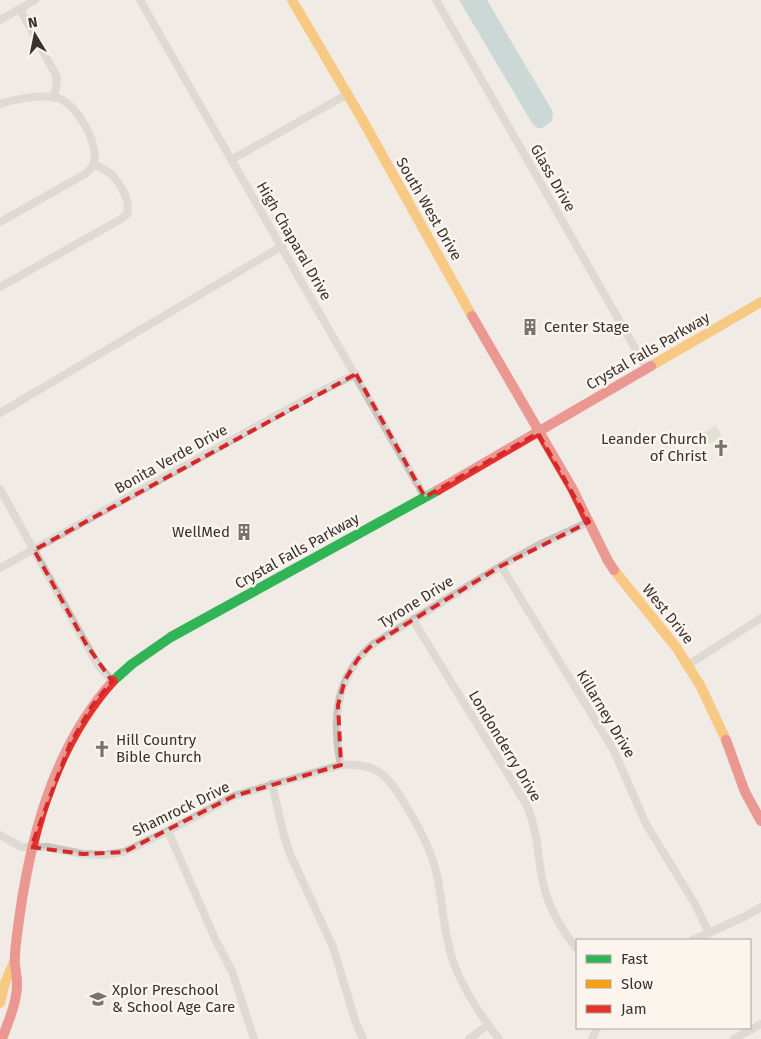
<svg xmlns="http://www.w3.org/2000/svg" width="761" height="1039" font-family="'Fira Sans',sans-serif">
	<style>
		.green { fill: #d1d6bf }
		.water { fill: #a1c2c1 }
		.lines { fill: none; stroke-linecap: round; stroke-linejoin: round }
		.street { stroke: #c9c3be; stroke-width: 8 }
		.fast { stroke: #30b455; stroke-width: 10 }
		.slow { stroke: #ff9f0a; stroke-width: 10 }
		.jam { stroke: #e5322d; stroke-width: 10 }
		.marked { fill: none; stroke: #d62828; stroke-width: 4; stroke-dasharray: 10 6; stroke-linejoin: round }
		.labels { text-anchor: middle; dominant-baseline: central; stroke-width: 5; stroke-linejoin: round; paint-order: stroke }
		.street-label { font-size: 15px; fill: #3b302b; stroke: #fbf5ee }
		.poi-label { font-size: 15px; fill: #3b302b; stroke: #fbf5ee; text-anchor: start }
	</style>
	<rect width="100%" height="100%" fill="#f0ebe5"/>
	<!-- green -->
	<polygon class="green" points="716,425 722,436 709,444 703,433"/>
	<!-- water -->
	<polygon class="water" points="459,0 487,0 553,112 552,121 542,128 537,128 532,123"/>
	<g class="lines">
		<!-- street -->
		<g class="street">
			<path d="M140,0C234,166 331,330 425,497"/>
			<polyline points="436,0 647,369"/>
			<polyline points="20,9 56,75 57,81 54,98"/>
			<polyline points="0,20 35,0"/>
			<path d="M0,104C15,99 43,94 58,98C77,104 99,143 94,162C93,168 89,171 85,174L0,222"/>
			<polyline points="231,160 346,95"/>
			<path d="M0,287L121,219L127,214C131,201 120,183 111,174C106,170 99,167 94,164"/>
			<polyline points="0,413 282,246"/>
			<polyline points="0,489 86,644 98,665 112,681"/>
			<polyline points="501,566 614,751 646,824 695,904 709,933"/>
			<polyline points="0,568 315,394 356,374"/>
			<path d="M413,620L526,804C539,832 537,858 544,887C549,908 563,932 577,949"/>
			<polyline points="688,665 761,618"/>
			<path d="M341,765C332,719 335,678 372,645L501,566L539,545L589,522"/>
			<polyline points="272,784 283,832 290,854 333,947 355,1020 363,1039"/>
			<polyline points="168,831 216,941 232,971 254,1039"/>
			<path d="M0,835L21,847H47L83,854L104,855L124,852L168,831L234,796L341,765C377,762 389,776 406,806C419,827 430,847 436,871C443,901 443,932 453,961C463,990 480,1015 499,1039"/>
			<polyline points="693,940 746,916 761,907"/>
			<polyline points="469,1039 488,1025"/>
			<polyline points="592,1039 597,1028"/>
			<polyline points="734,1039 761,1024"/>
		</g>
		<!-- fast -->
		<polyline class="fast" points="113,681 132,664 171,637 438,490"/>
		<!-- slow -->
		<g class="slow">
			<polyline points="292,0 362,119 472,316"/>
			<polyline points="651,366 761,302"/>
			<polyline points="614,570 676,647 700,685 726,740"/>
			<polyline points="0,1003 5,983 14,962"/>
		</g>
		<!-- jam -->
		<g class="jam">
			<polyline points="472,316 572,488 608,561 614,570"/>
			<polyline points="438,490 651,366"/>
			<polyline points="726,740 745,792 761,821"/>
			<path d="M2,1039C8,1022 17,1003 17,984C17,978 16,971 15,965C14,955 16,945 17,935C28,845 51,750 113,681"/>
		</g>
	</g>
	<!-- marked area -->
	<path d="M0 0H761V1039H0ZM356,374L425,497L538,433L589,522L501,566L372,645L358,659L345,680L338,705L341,765L234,796L124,852L83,854L31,847L70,744L92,706L112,681L86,644L34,550Z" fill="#f0ebe5" fill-opacity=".55" fill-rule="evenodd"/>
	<path class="marked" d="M356,374L425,497L538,433L589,522L501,566L372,645L358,659L345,680L338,705L341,765L234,796L124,852L83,854L31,847L70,744L92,706L112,681L86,644L34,550Z"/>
	<!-- icons -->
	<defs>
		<g id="building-bare" transform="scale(1.35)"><path d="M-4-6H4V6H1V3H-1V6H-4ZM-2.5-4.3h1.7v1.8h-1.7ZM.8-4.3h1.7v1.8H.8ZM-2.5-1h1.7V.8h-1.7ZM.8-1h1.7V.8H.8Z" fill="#7a716c" stroke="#fbf5ee" stroke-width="2.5" paint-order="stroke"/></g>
		<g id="church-bare" transform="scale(1.35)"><path d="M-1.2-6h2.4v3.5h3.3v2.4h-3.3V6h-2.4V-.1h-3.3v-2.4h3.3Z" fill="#7a716c" stroke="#fbf5ee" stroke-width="2.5" paint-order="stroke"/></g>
		<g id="school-bare" transform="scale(1.35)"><path d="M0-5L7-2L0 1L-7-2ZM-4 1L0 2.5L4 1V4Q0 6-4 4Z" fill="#7a716c" stroke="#fbf5ee" stroke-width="2.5" paint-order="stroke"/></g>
	</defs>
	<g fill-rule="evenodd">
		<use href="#building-bare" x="530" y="327"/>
		<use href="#church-bare" x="721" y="448"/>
		<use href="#building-bare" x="244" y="532"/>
		<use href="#church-bare" x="102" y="749"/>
		<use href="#school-bare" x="98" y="999"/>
	</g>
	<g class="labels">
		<!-- street labels -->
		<g class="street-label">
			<text transform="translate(553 178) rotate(60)">Glass Drive</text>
			<text transform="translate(429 209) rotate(60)">South West Drive</text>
			<text transform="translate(294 241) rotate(60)">High Chaparal Drive</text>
			<text transform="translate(648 351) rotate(-30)">Crystal Falls Parkway</text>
			<text transform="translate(171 459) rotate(-29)">Bonita Verde Drive</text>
			<text transform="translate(297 551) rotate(-29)">Crystal Falls Parkway</text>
			<text transform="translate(416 602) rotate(-32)">Tyrone Drive</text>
			<text transform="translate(668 614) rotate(51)">West Drive</text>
			<text transform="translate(606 714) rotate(59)">Killarney Drive</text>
			<text transform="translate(505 746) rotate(59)">Londonderry Drive</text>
			<text transform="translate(181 809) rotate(-26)">Shamrock Drive</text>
		</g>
		<!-- poi labels -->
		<g class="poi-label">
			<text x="544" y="327">Center Stage</text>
			<text x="707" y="439" text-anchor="end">Leander Church<tspan x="707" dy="17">of Christ</tspan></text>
			<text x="230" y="532" text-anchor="end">WellMed</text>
			<text x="116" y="740">Hill Country<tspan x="116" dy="17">Bible Church</tspan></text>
			<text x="112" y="990">Xplor Preschool<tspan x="112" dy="17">&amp; School Age Care</tspan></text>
		</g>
	</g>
	<!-- legend -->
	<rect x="576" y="939" width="175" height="90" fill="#fbf5ee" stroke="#aea6a0"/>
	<rect x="586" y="955" width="25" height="8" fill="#30b455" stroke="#aea6a0"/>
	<text x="621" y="964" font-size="15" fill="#3b302b">Fast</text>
	<rect x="586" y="980" width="25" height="8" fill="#ff9f0a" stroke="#aea6a0"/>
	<text x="621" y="989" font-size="15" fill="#3b302b">Slow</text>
	<rect x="586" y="1005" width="25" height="8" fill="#e5322d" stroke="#aea6a0"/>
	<text x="621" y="1014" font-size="15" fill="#3b302b">Jam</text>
	<!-- north arrow -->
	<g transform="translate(35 35) rotate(350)" stroke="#fbf5ee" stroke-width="4" paint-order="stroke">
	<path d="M0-4L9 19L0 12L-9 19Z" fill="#3b302b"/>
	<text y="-8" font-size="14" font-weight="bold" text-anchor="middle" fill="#3b302b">N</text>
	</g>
</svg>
